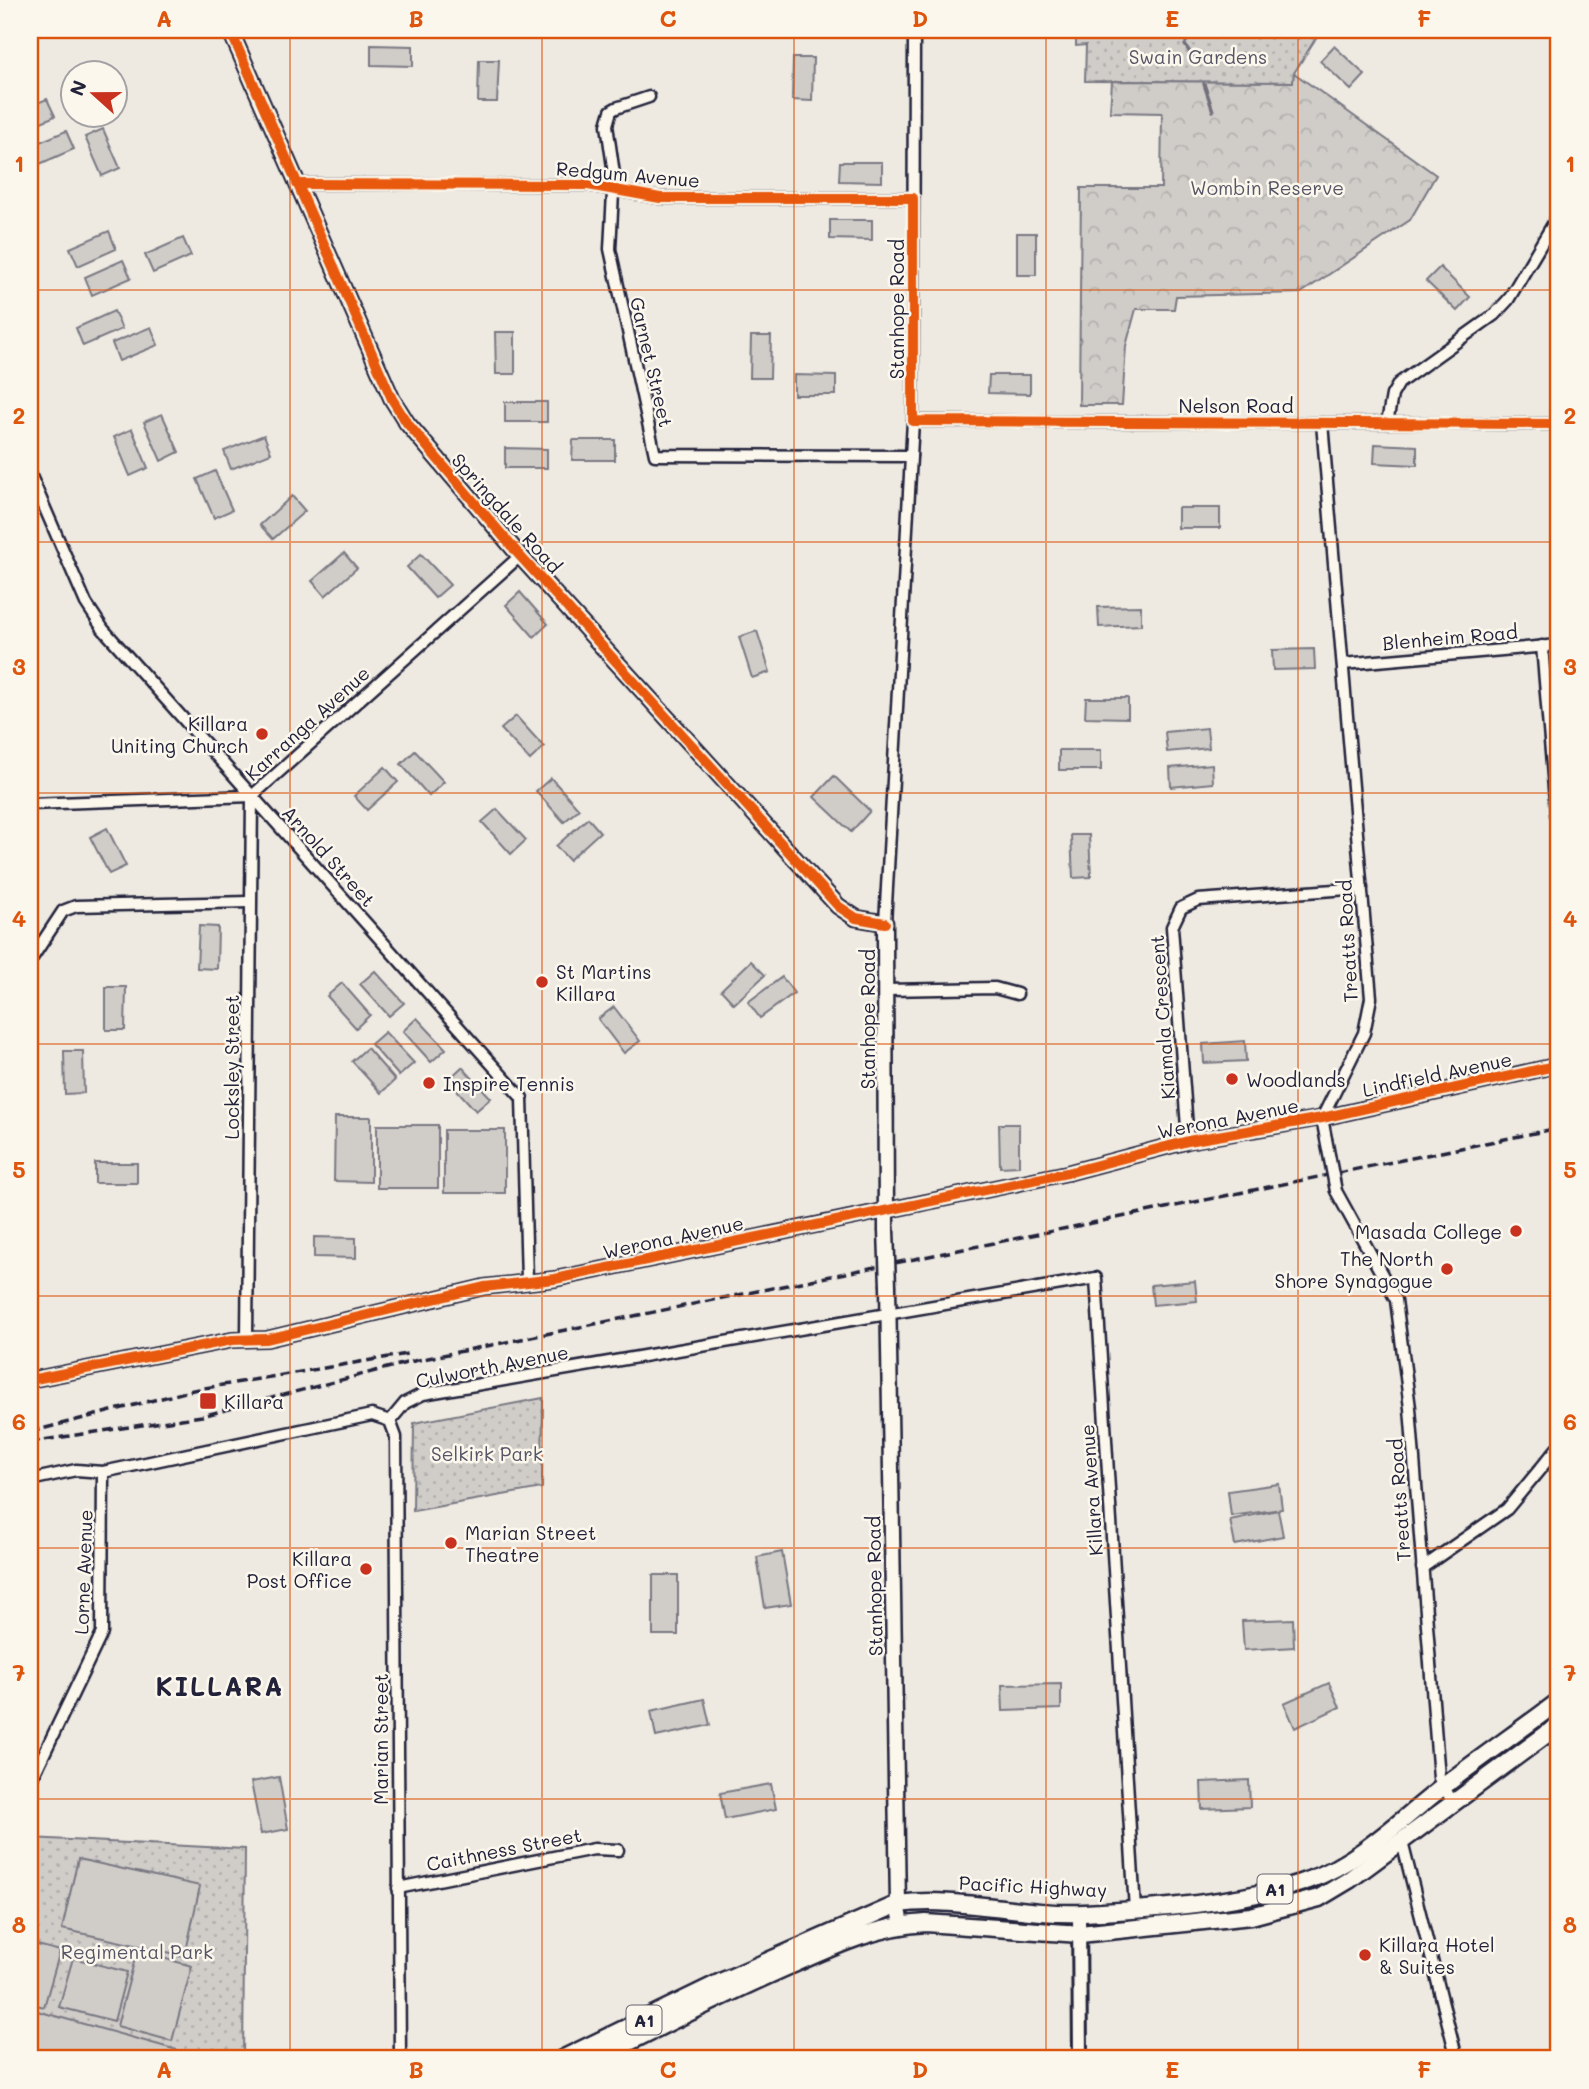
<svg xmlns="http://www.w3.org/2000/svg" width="1589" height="2089" font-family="Mali,sans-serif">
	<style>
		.green { fill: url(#green-dots); stroke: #797882; stroke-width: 2 }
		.forest { fill: url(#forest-crowns); stroke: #797882; stroke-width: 2 }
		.pitch { fill: #d0cdc9; stroke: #797882; stroke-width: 2 }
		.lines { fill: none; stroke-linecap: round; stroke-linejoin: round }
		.stream { stroke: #716f7c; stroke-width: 3.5 }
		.minor-casing { stroke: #22223b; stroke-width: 15 }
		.tertiary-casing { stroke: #22223b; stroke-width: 18 }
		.secondary-casing { stroke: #22223b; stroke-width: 19 }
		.trunk-casing { stroke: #22223b; stroke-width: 21 }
		.minor { stroke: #fbf7ec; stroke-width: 10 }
		.tertiary { stroke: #fbf7ec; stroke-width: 12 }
		.secondary { stroke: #fbf7ec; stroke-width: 14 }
		.trunk { stroke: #fbf7ec; stroke-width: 16 }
		.rail { stroke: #22223b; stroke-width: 3.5; stroke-dasharray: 10 5; stroke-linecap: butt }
		.minor-bridge-casing { stroke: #22223b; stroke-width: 15; stroke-linecap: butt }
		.secondary-bridge-casing { stroke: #22223b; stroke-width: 19; stroke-linecap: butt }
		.minor-bridge { stroke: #fbf7ec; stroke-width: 10 }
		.secondary-bridge { stroke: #fbf7ec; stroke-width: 14 }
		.cycleway-casing { stroke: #fbf7ec; stroke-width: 15 }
		.cycleway { stroke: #e8590c; stroke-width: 10 }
		.grid { fill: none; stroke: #de560e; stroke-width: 2; stroke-opacity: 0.55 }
		.poi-dot { fill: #c8321e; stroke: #fbf7ec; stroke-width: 2.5 }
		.labels { text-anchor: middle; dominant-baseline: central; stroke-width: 5; stroke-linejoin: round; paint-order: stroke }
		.shield { fill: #fbf7ec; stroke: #636270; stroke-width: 2 }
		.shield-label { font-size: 18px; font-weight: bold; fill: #22223b }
		.park-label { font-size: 19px; fill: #565566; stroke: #fbf7ec }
		.street-label { font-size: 19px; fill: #22223b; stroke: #fbf7ec }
		.poi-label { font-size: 19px; fill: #22223b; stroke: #fbf7ec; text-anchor: start }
		.district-label { font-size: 26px; font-weight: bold; letter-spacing: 2px; fill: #22223b; stroke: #fbf7ec }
		.neatline { fill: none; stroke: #de560e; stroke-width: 2.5 }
		.grid-label { font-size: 23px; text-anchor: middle; font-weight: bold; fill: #de560e }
	</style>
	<defs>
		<pattern id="green-dots" width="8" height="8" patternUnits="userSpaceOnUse" patternTransform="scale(1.75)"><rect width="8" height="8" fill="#d0cdc9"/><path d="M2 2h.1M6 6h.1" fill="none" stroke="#b2b0ae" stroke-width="1.8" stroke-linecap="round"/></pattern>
		<pattern id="forest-crowns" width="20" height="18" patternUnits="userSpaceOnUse" patternTransform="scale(1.75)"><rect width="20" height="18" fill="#d0cdc9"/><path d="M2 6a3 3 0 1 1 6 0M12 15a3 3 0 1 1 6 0" fill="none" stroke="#b2b0ae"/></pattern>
	</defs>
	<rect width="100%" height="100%" fill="#eeeae2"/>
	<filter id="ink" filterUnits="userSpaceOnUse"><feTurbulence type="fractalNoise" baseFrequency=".0143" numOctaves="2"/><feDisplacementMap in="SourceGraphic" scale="14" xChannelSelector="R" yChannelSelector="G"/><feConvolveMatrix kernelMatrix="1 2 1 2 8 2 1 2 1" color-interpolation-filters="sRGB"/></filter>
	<g filter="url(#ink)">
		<!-- green -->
		<g class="green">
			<polygon points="1076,30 1321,30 1294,73 1293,82 1085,81 1086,45 1076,46"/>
			<polygon points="543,1398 542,1488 413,1511 414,1423"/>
			<polygon points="30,1838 245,1849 243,2059 30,2059"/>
		</g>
		<!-- forest -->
		<polygon class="forest" points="1294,73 1436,175 1410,220 1301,293 1176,296 1174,309 1136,309 1126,346 1122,405 1079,405 1081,188 1161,188 1162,113 1110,112 1112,81 1293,82"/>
		<!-- pitch -->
		<g class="pitch">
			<polygon points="371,45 413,46 413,66 371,65"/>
			<polygon points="1334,46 1365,75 1351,90 1320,61"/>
			<polygon points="793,58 813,58 812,101 792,100"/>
			<polygon points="479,60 499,60 497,102 478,102"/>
			<polygon points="47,99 55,116 30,127 30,106"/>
			<polygon points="103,129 120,168 102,176 85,137"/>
			<polygon points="66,131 74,149 35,166 30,146"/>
			<polygon points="840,162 882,162 882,182 839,181"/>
			<polygon points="830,220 872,220 872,240 830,239"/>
			<polygon points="109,231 116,249 78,266 70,248"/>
			<rect x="1017" y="233" width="19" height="42"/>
			<polygon points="183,238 191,256 153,273 145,255"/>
			<polygon points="123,260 131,278 92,295 85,277"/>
			<polygon points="1440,267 1470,297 1457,311 1426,281"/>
			<polygon points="114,311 122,329 83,346 76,328"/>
			<polygon points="151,327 158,345 119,361 112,343"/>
			<polygon points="495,332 515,332 515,374 496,374"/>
			<polygon points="751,336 771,336 770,378 750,378"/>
			<polygon points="794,375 836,376 836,395 794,395"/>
			<polygon points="989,375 1030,375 1030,394 988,393"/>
			<rect x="505" y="402" width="42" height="20"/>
			<polygon points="162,414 179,452 161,461 144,422"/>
			<polygon points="132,429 148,468 130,476 114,437"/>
			<polygon points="264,435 271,453 231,469 224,451"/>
			<polygon points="573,440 615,440 615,460 572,460"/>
			<polygon points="1375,444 1417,446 1417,465 1374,463"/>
			<polygon points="505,448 547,449 547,468 505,468"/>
			<polygon points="215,471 232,510 214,518 197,479"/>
			<polygon points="292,496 305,511 273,539 260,525"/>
			<rect x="1178" y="508" width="42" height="20"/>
			<polygon points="344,553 357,568 325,596 312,581"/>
			<polygon points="421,554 450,585 435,598 407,567"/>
			<polygon points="520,592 548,624 534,637 506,605"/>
			<polygon points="1141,606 1141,625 1099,627 1098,607"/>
			<polygon points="757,631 770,672 752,678 739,637"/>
			<polygon points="1314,649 1315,669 1273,670 1272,650"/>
			<polygon points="1086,698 1128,698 1128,718 1085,717"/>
			<polygon points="516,716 544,747 530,760 501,729"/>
			<polygon points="1207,728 1209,748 1167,752 1165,732"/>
			<rect x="1059" y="750" width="42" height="20"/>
			<polygon points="415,751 444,782 429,796 401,764"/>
			<polygon points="1212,764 1213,783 1171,787 1170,768"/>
			<polygon points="385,767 398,782 367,810 354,796"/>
			<polygon points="834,776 870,811 851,832 814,797"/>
			<polygon points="551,778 579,809 564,822 536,791"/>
			<polygon points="497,809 526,840 511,854 482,822"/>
			<polygon points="588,818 600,832 569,860 556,846"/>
			<polygon points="107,828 126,866 109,874 90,837"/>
			<polygon points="1071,835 1089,835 1091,877 1073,878"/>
			<polygon points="199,926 218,927 217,969 197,968"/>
			<polygon points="751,961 765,975 734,1004 721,990"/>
			<polygon points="375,971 404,1003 389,1016 360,984"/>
			<polygon points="782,977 794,993 760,1018 748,1002"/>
			<polygon points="342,983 370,1015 356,1028 327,996"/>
			<polygon points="106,987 126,987 125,1030 106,1030"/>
			<polygon points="614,1007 640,1041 624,1053 598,1019"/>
			<polygon points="417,1018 446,1049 431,1062 403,1031"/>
			<polygon points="385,1032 414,1063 399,1076 371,1044"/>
			<polygon points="1245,1041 1246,1061 1204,1063 1203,1044"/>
			<polygon points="367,1048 395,1080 381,1093 352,1061"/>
			<polygon points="64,1051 83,1051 84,1093 65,1094"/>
			<polygon points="462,1067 491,1098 476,1111 448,1080"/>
			<polygon points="335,1117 371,1117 371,1182 334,1181"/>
			<polygon points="999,1124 1019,1124 1019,1166 1000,1167"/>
			<rect x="377" y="1125" width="61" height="63"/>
			<rect x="444" y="1130" width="61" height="63"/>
			<rect x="95" y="1163" width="42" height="20"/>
			<polygon points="314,1237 356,1238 356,1258 314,1257"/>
			<polygon points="1195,1281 1197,1301 1153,1305 1151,1285"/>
			<polygon points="1279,1484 1282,1509 1231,1516 1228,1491"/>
			<polygon points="1278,1510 1283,1536 1235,1545 1230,1520"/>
			<polygon points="782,1552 791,1604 765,1608 757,1557"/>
			<rect x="653" y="1575" width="25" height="60"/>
			<polygon points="1293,1619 1294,1647 1244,1650 1242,1621"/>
			<polygon points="1329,1683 1340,1707 1295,1728 1284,1703"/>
			<polygon points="1061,1684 1061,1709 1003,1711 1002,1685"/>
			<polygon points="704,1699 710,1725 656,1737 651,1711"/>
			<polygon points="279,1777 288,1829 261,1834 251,1782"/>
			<polygon points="1249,1780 1250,1807 1202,1809 1201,1782"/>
			<polygon points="771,1784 776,1809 725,1819 720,1793"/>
			<polygon points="78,1859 200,1886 185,1956 62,1929"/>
			<polygon points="30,1943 60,1951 44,2007 30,2003"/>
			<polygon points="137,1951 192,1966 172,2041 117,2026"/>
			<polygon points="73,1958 127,1972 114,2021 59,2007"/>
			<polygon points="30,2009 177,2050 175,2059 30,2059"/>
		</g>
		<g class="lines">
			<!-- stream -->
			<g class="stream">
				<polyline points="1186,42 1187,36"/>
				<polyline points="1185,45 1197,63"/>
				<polyline points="1204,84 1213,111"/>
			</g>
			<!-- minor casing -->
			<g class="minor-casing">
				<g id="minor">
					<polyline points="649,97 616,108 611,111 607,125 614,174 610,249 655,455 911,456"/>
					<polyline points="297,184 588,185 660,198 913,198"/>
					<polyline points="913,421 1559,424"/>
					<polyline points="1322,423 1371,998 1364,1033 1322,1118 1326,1139"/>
					<polyline points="1387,423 1392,395 1399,383 1494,315 1508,300 1559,214"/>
					<polyline points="30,474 86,603 103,629 522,1098 527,1280"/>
					<polyline points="1542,646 1559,848"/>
					<polyline points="1343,664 1559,645"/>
					<polyline points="30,804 252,796 520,556"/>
					<polyline points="885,923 913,421 914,30"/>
					<polyline points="30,961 63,911 76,906 250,902"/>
					<polyline points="886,990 995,988 1017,994"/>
					<polyline points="1188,1141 1172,927 1181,908 1198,900 1362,888"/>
					<polyline points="1336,1191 1396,1300 1410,1408 1439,1778 1453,1803"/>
					<polyline points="247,1339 252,796"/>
					<polyline points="390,1421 405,1403 423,1394 1096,1278 1135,1910"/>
					<polyline points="390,1421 396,1437 400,2059"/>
					<polyline points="30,1480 76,1470 103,1472 372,1415 390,1421"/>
					<polyline points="1422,1568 1507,1509 1559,1446"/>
					<polyline points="30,1783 102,1633 103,1472"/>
					<polyline points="1402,1842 1457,2059"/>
					<polyline points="398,1888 594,1849 618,1850"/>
				</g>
			</g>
			<!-- tertiary casing -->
			<g class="tertiary-casing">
				<g id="tertiary">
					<polyline points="30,1380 232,1340 267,1339 484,1287 555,1279 1067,1173 1188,1141 1322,1118 1559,1065"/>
					<polyline points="1079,1913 1080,2059"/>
				</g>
			</g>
			<!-- secondary casing -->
			<g class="secondary-casing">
				<g id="secondary">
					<polyline points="230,30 392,399 407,423 520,556 838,906 856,918 885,923 886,1230"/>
					<polyline points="888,1286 898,1904 902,1924"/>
				</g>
			</g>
			<!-- trunk casing -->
			<g class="trunk-casing">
				<g id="trunk">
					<path d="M562,2059L725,1980L898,1904C960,1896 1021,1916 1084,1913C1152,1910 1245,1903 1309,1880C1361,1861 1401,1819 1444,1786C1481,1757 1521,1730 1559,1701"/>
					<path d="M595,2059C659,2027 723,1995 789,1966C834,1946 876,1926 926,1923L1080,1934L1251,1916L1319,1898L1349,1880L1559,1725"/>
				</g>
			</g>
			<!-- minor -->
			<use href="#minor" class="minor"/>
			<!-- tertiary -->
			<use href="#tertiary" class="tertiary"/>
			<!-- secondary -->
			<use href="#secondary" class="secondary"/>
			<!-- trunk -->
			<use href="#trunk" class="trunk"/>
			<!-- rail -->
			<g class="rail">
				<polyline points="30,1432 193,1390 407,1354"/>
				<polyline points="30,1442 202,1416 418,1360 1559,1128"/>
			</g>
			<!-- minor-bridge casing -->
			<g class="minor-bridge-casing">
				<polyline id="minor-bridge" points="1326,1139 1336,1191"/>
			</g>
			<!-- secondary-bridge casing -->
			<g class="secondary-bridge-casing">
				<polyline id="secondary-bridge" points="886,1230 888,1286"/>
			</g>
			<!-- minor-bridge -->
			<use href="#minor-bridge" class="minor-bridge"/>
			<!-- secondary-bridge -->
			<use href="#secondary-bridge" class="secondary-bridge"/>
			<!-- cycleway casing -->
			<g class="cycleway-casing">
				<g id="cycleway">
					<polyline points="230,30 392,399 407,423 520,556 838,906 856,918 885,923"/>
					<polyline points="297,184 588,185 660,198 913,198 913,421 1559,424"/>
					<polyline points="30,1380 232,1340 267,1339 484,1287 555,1279 1067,1173 1188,1141 1322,1118 1559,1065"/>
				</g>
			</g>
			<!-- cycleway -->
			<use href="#cycleway" class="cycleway"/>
		</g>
	</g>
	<!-- grid -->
	<path class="grid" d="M290,30V2059M542,30V2059M794,30V2059M1046,30V2059M1298,30V2059M30,290H1559M30,542H1559M30,793H1559M30,1044H1559M30,1296H1559M30,1548H1559M30,1799H1559"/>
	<!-- markers -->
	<g class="poi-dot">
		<circle cx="262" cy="734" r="7"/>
		<circle cx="542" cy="982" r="7"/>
		<circle cx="1232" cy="1079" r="7"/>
		<circle cx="429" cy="1083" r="7"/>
		<circle cx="1516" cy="1231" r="7"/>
		<circle cx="1447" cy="1269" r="7"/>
		<rect x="199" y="1392" width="18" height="18" rx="3.5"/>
		<circle cx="451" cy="1543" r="7"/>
		<circle cx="366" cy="1569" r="7"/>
		<circle cx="1365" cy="1955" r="7"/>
	</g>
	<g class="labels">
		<!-- shield labels -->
		<g class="shield">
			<rect x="1257.5" y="1874.5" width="35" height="29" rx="5"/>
			<rect x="626.5" y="2005.5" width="35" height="29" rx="5"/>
		</g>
		<g class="shield-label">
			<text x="1275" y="1889">A1</text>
			<text x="644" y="2020">A1</text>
		</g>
		<!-- park labels -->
		<g class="park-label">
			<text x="1198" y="56">Swain Gardens</text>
			<text x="1267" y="187">Wombin Reserve</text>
			<text x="487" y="1453">Selkirk Park</text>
			<text x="137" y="1951">Regimental Park</text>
		</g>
		<!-- street labels -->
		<g class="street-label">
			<text transform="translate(628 174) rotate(5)">Redgum Avenue</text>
			<text transform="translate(896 309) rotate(-90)">Stanhope Road</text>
			<text transform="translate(652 362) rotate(77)">Garnet Street</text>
			<text x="1236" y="405">Nelson Road</text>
			<text transform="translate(507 513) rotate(48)">Springdale Road</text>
			<text transform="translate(1450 637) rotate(-5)">Blenheim Road</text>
			<text transform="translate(307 723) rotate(-42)">Karranga Avenue</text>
			<text transform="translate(329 856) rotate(48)">Arnold Street</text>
			<text transform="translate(1347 941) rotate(-93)">Treatts Road</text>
			<text transform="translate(1162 1017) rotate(-94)">Kiamala Crescent</text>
			<text transform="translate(867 1019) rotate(-90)">Stanhope Road</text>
			<text transform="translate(231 1067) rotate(-90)">Locksley Street</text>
			<text transform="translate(1437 1074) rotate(-12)">Lindfield Avenue</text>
			<text transform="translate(1228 1118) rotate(-11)">Werona Avenue</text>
			<text transform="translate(673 1237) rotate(-12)">Werona Avenue</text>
			<text transform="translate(492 1366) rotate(-11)">Culworth Avenue</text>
			<text transform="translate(1091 1490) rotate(-94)">Killara Avenue</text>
			<text transform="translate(1399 1500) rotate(-94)">Treatts Road</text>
			<text transform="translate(83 1572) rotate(-88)">Lorne Avenue</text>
			<text transform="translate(874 1586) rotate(-91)">Stanhope Road</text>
			<text transform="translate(380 1739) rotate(-90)">Marian Street</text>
			<text transform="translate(504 1849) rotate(-11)">Caithness Street</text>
			<text transform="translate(1033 1886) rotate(3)">Pacific Highway</text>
		</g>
		<!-- poi labels -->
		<g class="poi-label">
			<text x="248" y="723" text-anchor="end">Killara<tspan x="248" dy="22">Uniting Church</tspan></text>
			<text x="556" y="971">St Martins<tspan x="556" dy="22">Killara</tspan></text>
			<text x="1246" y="1079">Woodlands</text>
			<text x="443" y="1083">Inspire Tennis</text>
			<text x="1502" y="1231" text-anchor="end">Masada College</text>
			<text x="1433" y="1258" text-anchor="end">The North<tspan x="1433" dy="22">Shore Synagogue</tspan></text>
			<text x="224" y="1401">Killara</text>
			<text x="465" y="1532">Marian Street<tspan x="465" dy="22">Theatre</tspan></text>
			<text x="352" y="1558" text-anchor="end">Killara<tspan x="352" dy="22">Post Office</tspan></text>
			<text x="1379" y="1944">Killara Hotel<tspan x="1379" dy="22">&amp; Suites</tspan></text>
		</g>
		<!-- district labels -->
		<g class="district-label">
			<text x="220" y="1686">KILLARA</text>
		</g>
	</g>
	<!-- margin -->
	<rect width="1589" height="2089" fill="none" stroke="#fbf7ec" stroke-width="77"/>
	<!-- north arrow -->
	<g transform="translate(94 94) rotate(291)"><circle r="33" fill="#fbf7ec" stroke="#a4a2a5" stroke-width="2"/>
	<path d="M0-5L12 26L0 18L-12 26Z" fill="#c8321e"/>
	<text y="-10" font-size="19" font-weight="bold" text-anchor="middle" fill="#22223b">N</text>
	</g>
	<rect x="38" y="38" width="1512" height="2012" class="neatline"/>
	<g class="grid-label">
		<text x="164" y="27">A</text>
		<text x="416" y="27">B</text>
		<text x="668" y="27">C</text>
		<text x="920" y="27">D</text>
		<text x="1172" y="27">E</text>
		<text x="1424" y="27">F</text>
		<text x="19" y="172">1</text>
		<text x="1570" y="172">1</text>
		<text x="19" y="424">2</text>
		<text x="1570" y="424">2</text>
		<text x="19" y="675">3</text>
		<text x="1570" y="675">3</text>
		<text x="19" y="927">4</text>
		<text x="1570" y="927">4</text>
		<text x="19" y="1178">5</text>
		<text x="1570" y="1178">5</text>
		<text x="19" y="1430">6</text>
		<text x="1570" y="1430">6</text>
		<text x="19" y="1681">7</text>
		<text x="1570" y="1681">7</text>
		<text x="19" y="1933">8</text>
		<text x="1570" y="1933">8</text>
		<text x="164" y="2078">A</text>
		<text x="416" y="2078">B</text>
		<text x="668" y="2078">C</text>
		<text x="920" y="2078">D</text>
		<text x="1172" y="2078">E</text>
		<text x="1424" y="2078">F</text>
	</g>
</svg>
